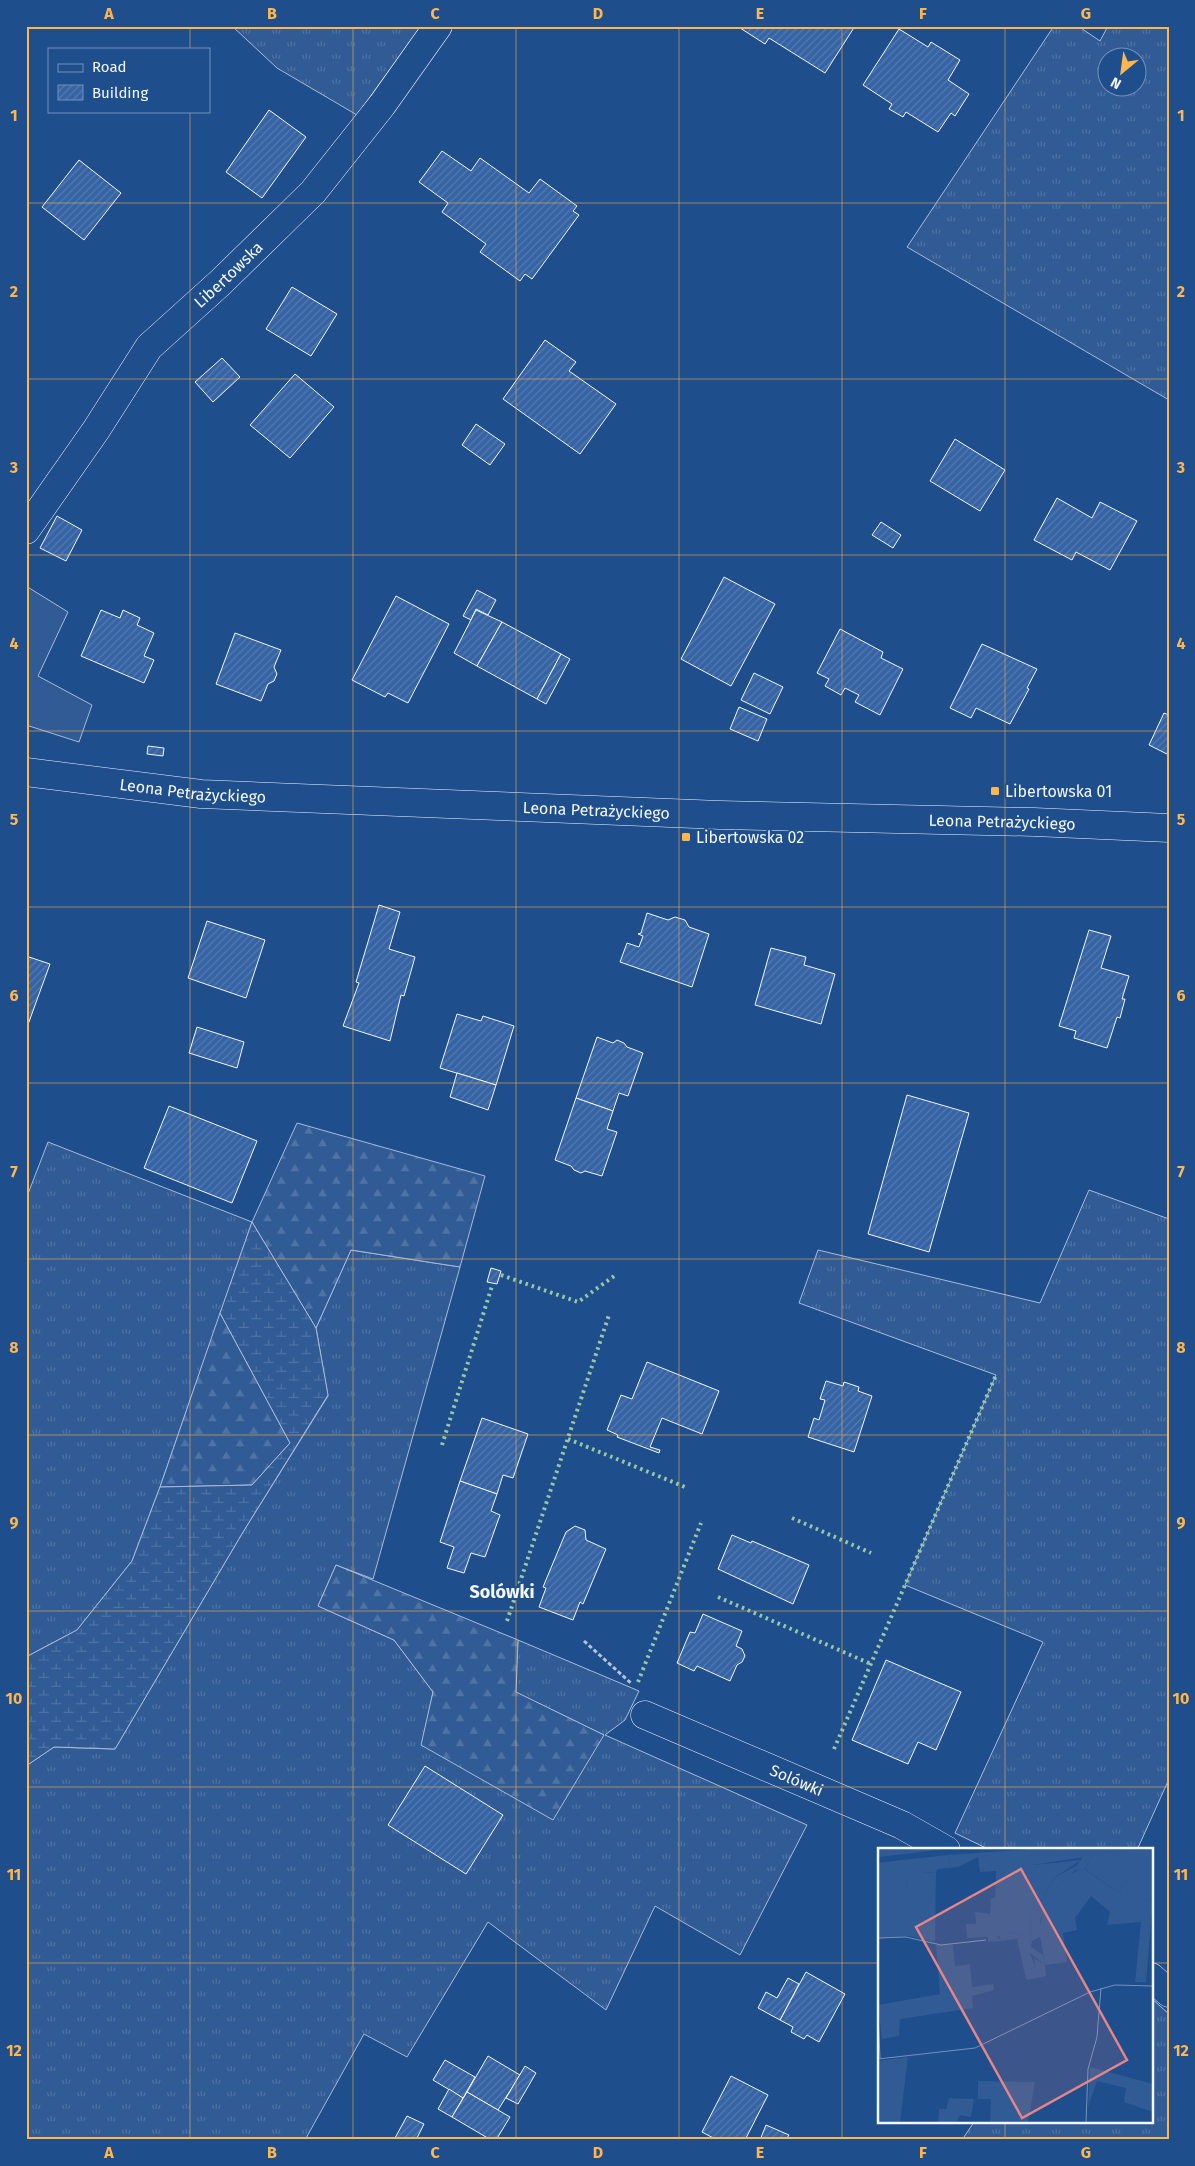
<svg xmlns="http://www.w3.org/2000/svg" width="1195" height="2166" font-family="'Fira Sans',sans-serif">
	<style>
		.grass { fill: url(#grass-tufts); stroke: #a8bbd7; fill-rule: evenodd }
		.forest { fill: url(#forest-firs); stroke: #a8bbd7 }
		.wetland { fill: url(#wetland-marsh); stroke: #a8bbd7 }
		.built { fill: #305b95; stroke: #a8bbd7 }
		.building { fill: url(#building-hatch); stroke: #f2f6ff }
		.lines { fill: none; stroke-linecap: round; stroke-linejoin: round }
		.minor-casing { stroke: #f2f6ff; stroke-width: 29 }
		.tertiary-casing { stroke: #f2f6ff; stroke-width: 29 }
		.path { stroke: #b3c4dc; stroke-width: 3; stroke-dasharray: 4 2.5; stroke-linecap: butt }
		.minor { stroke: #1f4e8c; stroke-width: 28 }
		.tertiary { stroke: #1f4e8c; stroke-width: 28 }
		.hedge { stroke: #97c8a6; stroke-width: 4; stroke-dasharray: 2.5 4; stroke-linecap: butt }
		.grid { fill: none; stroke: #ffb74d; stroke-width: 1; stroke-opacity: 0.55 }
		.poi-dot { fill: #ffb74d; stroke: #1f4e8c; stroke-width: 2 }
		.labels { text-anchor: middle; dominant-baseline: central; stroke-width: 4; stroke-linejoin: round; paint-order: stroke }
		.street-label { font-size: 16px; fill: #f2f6ff; stroke: #1f4e8c }
		.poi-label { font-size: 16px; fill: #f2f6ff; stroke: #1f4e8c; text-anchor: start }
		.neighbourhood-label { font-size: 18px; font-weight: bold; fill: #f2f6ff; stroke: #1f4e8c }
		.inset-road { fill: none; stroke: #7391ba; stroke-width: 1 }
		.view { fill: #e38589; fill-opacity: 0.15; stroke: #e38589; stroke-width: 2.5 }
		.inset-edge { fill: none; stroke: #f2f6ff; stroke-width: 2.5 }
		.neatline { fill: none; stroke: #ffb74d; stroke-width: 2 }
		.grid-label { font-size: 16px; text-anchor: middle; font-weight: bold; fill: #ffb74d }
	</style>
	<defs>
		<pattern id="grass-tufts" width="24" height="20" patternUnits="userSpaceOnUse" patternTransform="scale(1.25)"><rect width="24" height="20" fill="#305b95"/><path d="M3 7l-1-3M5 7V3M7 7l1-3M15 17l-1-3M17 17v-4M19 17l1-3" fill="none" stroke="#4e73a5"/></pattern>
		<pattern id="forest-firs" width="22" height="20" patternUnits="userSpaceOnUse" patternTransform="scale(1.25)"><rect width="22" height="20" fill="#305b95"/><path d="M5 1l3.5 6h-7zM16 11l3.5 6h-7z" fill="#4e73a5"/></pattern>
		<pattern id="wetland-marsh" width="20" height="14" patternUnits="userSpaceOnUse" patternTransform="scale(1.25)"><rect width="20" height="14" fill="#305b95"/><path d="M1 5h8M5 5V1M11 12h8M15 12V8" fill="none" stroke="#4e73a5"/></pattern>
		<pattern id="building-hatch" width="6" height="6" patternUnits="userSpaceOnUse" patternTransform="scale(1.25)"><rect width="6" height="6" fill="#3563a3"/><path d="M-1 1l2-2M0 6l6-6M5 7l2-2" fill="none" stroke="#537ab1"/></pattern>
	</defs>
	<rect width="100%" height="100%" fill="#1f4e8c"/>
	<!-- grass -->
	<g class="grass">
		<polygon points="232,26 421,26 357,115 277,68"/>
		<path d="M1054,26H1078L1100,41L1108,26H1169V400L907,247ZM1108,58H1138V88H1108Z"/>
		<polygon points="48,1142 252,1222 160,1487 132,1561 77,1630 26,1657 26,1199"/>
		<polygon points="1089,1190 1169,1219 1169,1779 1137,1850 990,1850 955,1833 1043,1642 905,1585 996,1375 799,1303 818,1250 1040,1303"/>
		<polygon points="351,1250 460,1267 373,1579 336,1565 318,1606 394,1640 433,1692 422,1746 604,1735 515,1692 518,1640 639,1691 625,1720 605,1735 807,1825 740,1955 655,1906 606,2010 488,1922 407,2057 364,2034 305,2140 26,2140 26,1766 54,1747 115,1749 243,1532 328,1396 316,1328"/>
		<polygon points="1151,1998 1169,2014 1169,2140 962,2140 974,2122 1151,2122"/>
	</g>
	<!-- forest -->
	<g class="forest">
		<polygon points="297,1123 485,1176 460,1267 351,1250 316,1328 252,1222"/>
		<polygon points="220,1313 290,1443 252,1485 160,1487"/>
		<polygon points="336,1565 518,1640 516,1692 604,1735 553,1820 421,1745 433,1692 394,1640 318,1606"/>
	</g>
	<!-- wetland -->
	<polygon class="wetland" points="252,1222 316,1328 328,1395 243,1532 115,1749 54,1747 26,1766 26,1657 77,1630 132,1561 160,1487 252,1485 290,1443 220,1313"/>
	<!-- built -->
	<polygon class="built" points="26,586 68,612 38,676 92,705 79,742 26,725"/>
	<!-- building -->
	<g class="building">
		<polygon points="737,26 855,26 825,73 769,38 765,44"/>
		<polygon points="899,29 928,47 931,42 960,60 948,80 969,94 955,116 951,113 938,132 906,112 903,117 889,109 892,104 863,85"/>
		<polygon points="269,110 306,137 262,198 226,172"/>
		<polygon points="442,151 471,171 480,158 529,193 540,179 577,206 573,211 579,215 532,279 525,274 520,281 480,252 486,244 442,212 448,203 419,182"/>
		<polygon points="79,160 121,193 84,240 42,207"/>
		<polygon points="292,287 337,314 311,356 266,329"/>
		<polygon points="545,340 576,362 569,371 616,404 580,454 503,399"/>
		<polygon points="222,358 240,377 213,402 195,382"/>
		<polygon points="295,374 334,407 290,458 250,425"/>
		<polygon points="476,424 505,444 490,465 462,445"/>
		<polygon points="955,439 1005,470 980,511 930,481"/>
		<polygon points="1057,498 1092,518 1100,502 1137,521 1110,570 1076,552 1072,560 1034,540"/>
		<polygon points="57,516 82,530 66,561 40,548"/>
		<polygon points="881,522 901,535 893,548 872,535"/>
		<polygon points="724,577 775,604 731,686 681,659"/>
		<polygon points="477,590 496,600 488,615 476,609 471,620 463,616"/>
		<polygon points="396,596 449,624 408,703 388,693 385,697 352,680"/>
		<polygon points="101,610 120,618 123,610 140,618 137,625 154,633 144,656 154,660 144,683 81,656"/>
		<polygon points="476,610 502,622 477,666 454,653"/>
		<polygon points="502,622 561,654 537,699 477,666"/>
		<polygon points="840,629 883,652 881,658 903,669 880,715 855,702 859,695 845,688 841,695 825,686 829,679 817,673"/>
		<polygon points="235,633 281,650 274,667 277,674 274,681 268,684 261,701 216,684"/>
		<polygon points="982,644 1037,669 1027,688 1029,689 1010,724 976,708 971,718 950,708"/>
		<polygon points="561,654 570,659 546,704 537,699"/>
		<polygon points="754,673 783,687 770,714 741,700"/>
		<polygon points="739,707 767,719 758,741 730,729"/>
		<polygon points="1164,713 1169,715 1169,755 1149,745"/>
		<polygon points="148,746 164,748 163,756 147,754"/>
		<polygon points="379,905 400,912 389,949 415,957 404,996 401,995 390,1041 343,1026 359,983 356,982"/>
		<polygon points="647,913 668,920 675,917 685,920 689,927 709,934 692,987 620,962 627,943 639,947 643,936 638,934 641,933"/>
		<polygon points="207,921 265,940 246,998 188,978"/>
		<polygon points="1089,930 1111,936 1101,968 1129,976 1122,999 1125,999 1120,1018 1117,1017 1107,1048 1074,1038 1076,1031 1059,1026"/>
		<polygon points="771,948 806,957 804,965 835,974 821,1024 755,1005"/>
		<polygon points="26,956 50,964 26,1030"/>
		<polygon points="457,1014 481,1021 483,1016 514,1026 496,1085 440,1068"/>
		<polygon points="197,1027 244,1042 237,1068 189,1053"/>
		<polygon points="597,1037 613,1043 617,1040 624,1043 627,1047 643,1053 628,1096 619,1093 613,1111 576,1098"/>
		<polygon points="457,1073 496,1085 488,1110 450,1097"/>
		<polygon points="907,1095 969,1113 929,1252 868,1234"/>
		<polygon points="576,1098 613,1111 607,1129 617,1132 602,1176 585,1171 581,1173 574,1170 571,1166 555,1160"/>
		<polygon points="169,1106 257,1141 232,1203 144,1168"/>
		<polygon points="491,1268 501,1271 497,1284 487,1282"/>
		<polygon points="647,1362 719,1391 702,1434 662,1418 650,1447 660,1450 659,1453 617,1437 618,1435 607,1430 621,1395 632,1399"/>
		<polygon points="826,1381 843,1386 844,1382 859,1387 858,1391 872,1396 854,1452 808,1437 814,1418 819,1420 825,1400 820,1399"/>
		<polygon points="482,1418 528,1434 513,1478 503,1475 497,1494 460,1481"/>
		<polygon points="460,1481 497,1494 491,1511 500,1515 485,1557 471,1553 464,1573 447,1568 454,1547 440,1542"/>
		<polygon points="575,1526 585,1530 586,1540 606,1549 583,1604 580,1602 573,1620 539,1607 546,1588 543,1587 566,1532"/>
		<polygon points="732,1535 751,1543 752,1541 809,1565 793,1604 718,1569"/>
		<polygon points="703,1614 742,1631 736,1646 742,1649 745,1656 742,1662 737,1665 730,1681 697,1666 694,1671 677,1663 690,1632 695,1633"/>
		<polygon points="886,1660 961,1692 936,1750 918,1742 908,1764 852,1740"/>
		<polygon points="425,1766 503,1815 466,1874 388,1825"/>
		<polygon points="806,1972 845,1994 819,2042 807,2035 804,2039 791,2032 793,2027 780,2020"/>
		<polygon points="788,1978 799,1984 780,2020 758,2008 766,1992 777,1998"/>
		<polygon points="488,2056 520,2075 498,2110 467,2092"/>
		<polygon points="445,2060 475,2077 463,2098 433,2080"/>
		<polygon points="525,2066 536,2073 518,2104 506,2098"/>
		<polygon points="731,2076 768,2095 745,2140 717,2140 702,2132"/>
		<polygon points="449,2089 463,2098 452,2117 438,2109"/>
		<polygon points="467,2092 510,2117 496,2140 491,2140 452,2117"/>
		<polygon points="407,2116 424,2124 416,2140 398,2140 395,2138"/>
		<polygon points="766,2125 789,2135 786,2140 760,2140"/>
	</g>
	<g class="lines">
		<!-- minor casing -->
		<g class="minor-casing">
			<g id="minor">
				<path id="s1" d="M26,530L96,430L149,347L221,282L313,192L382,105L438,26"/>
				<path id="s2" d="M645,1715L902,1825L946,1850"/>
				<polyline points="1151,1977 1169,1993"/>
			</g>
		</g>
		<!-- tertiary casing -->
		<g class="tertiary-casing">
			<g id="tertiary">
				<path id="s3" d="M26,772L201,794L720,815L1034,822L1169,828"/>
			</g>
		</g>
		<!-- path -->
		<polyline class="path" points="584,1641 632,1684"/>
		<!-- minor -->
		<use href="#minor" class="minor"/>
		<!-- tertiary -->
		<use href="#tertiary" class="tertiary"/>
		<!-- hedge -->
		<g class="hedge">
			<polyline points="501,1275 578,1302 617,1274"/>
			<polyline points="568,1439 685,1487"/>
			<polyline points="442,1445 492,1286"/>
			<polyline points="792,1518 871,1553"/>
			<polyline points="718,1597 871,1664"/>
			<polyline points="507,1621 609,1315"/>
			<polyline points="638,1682 701,1523"/>
			<polyline points="834,1749 996,1375"/>
		</g>
	</g>
	<!-- grid -->
	<path class="grid" d="M190,26V49M353,26V2140M516,26V2140M679,26V2140M842,26V2140M1005,26V1850M190,111V2140M26,203H1169M26,379H1169M26,555H1169M26,731H1169M26,907H1169M26,1083H1169M26,1259H1169M26,1435H1169M26,1611H1169M26,1787H1169M26,1963H879M1151,1963H1169M1005,2122V2140"/>
	<!-- markers -->
	<g class="poi-dot">
		<rect x="990" y="786" width="10" height="10" rx="2.5"/>
		<rect x="681" y="832" width="10" height="10" rx="2.5"/>
	</g>
	<g class="labels">
		<!-- street labels -->
		<g class="street-label">
			<text stroke="none"><textPath href="#s1" startOffset="328">Libertowska</textPath></text>
			<text stroke="none"><textPath href="#s3" startOffset="168">Leona Petrażyckiego</textPath></text>
			<text stroke="none"><textPath href="#s3" startOffset="572">Leona Petrażyckiego</textPath></text>
			<text stroke="none"><textPath href="#s3" startOffset="978">Leona Petrażyckiego</textPath></text>
			<text stroke="none"><textPath href="#s2" startOffset="165">Solówki</textPath></text>
		</g>
		<!-- poi labels -->
		<g class="poi-label">
			<text x="1005" y="791">Libertowska 01</text>
			<text x="696" y="837">Libertowska 02</text>
		</g>
		<!-- neighbourhood labels -->
		<g class="neighbourhood-label">
			<text x="502" y="1592">Solówki</text>
		</g>
	</g>
	<!-- overview -->
	<g transform="translate(878 1848)">
		<rect width="275" height="275" fill="#1f4e8c"/>
		<path d="M0,0H28L27,6L0,9ZM230,0H273L248,3L243,14ZM153,1L155,17L203,12L176,30L159,61L153,63L152,105L157,119L146,123L139,91L143,90L142,86L128,84L126,79H112L123,93L110,94V89L89,90L88,76H98L97,64L112,66L113,50H117L118,23L102,24L100,9L80,19L72,20L70,7ZM24,12L17,30L28,29L30,41L45,24L58,25L57,94L31,88L0,91V15ZM205,20L241,45L248,29L269,53L275,51L268,134H257L263,74L229,77L232,64L213,48L197,70L199,82L185,85L189,114L167,117L161,81L167,58L183,31ZM58,97H75L77,118L92,116L94,139L115,136L116,142L94,148L95,160L22,171L21,188L4,191L0,157L62,146ZM30,209L22,275H0V213ZM212,219L275,236V264L246,254L248,240L219,233L210,259ZM100,233L157,234L150,275H112L113,251H100ZM71,250L96,251L93,269L82,267L78,275H60L61,261H68Z" fill="#305b95"/>
		<path d="M28,0H75L27,6ZM230,0L243,13L248,3L275,0V51L269,53L252,43L248,30L241,45L207,21L214,8L154,17L153,1ZM70,7L72,20L59,21L58,25L45,24V35L40,41H30L28,30L16,31L24,12ZM111,79H126L128,84L142,86L143,90L123,93L121,88L111,89ZM156,110L167,117L168,128L149,132L146,123L157,119Z" fill="#305b95"/>
		<path d="M206,7L214,8L207,21L198,22L180,36L162,72V89L154,93L153,99L165,107L167,117L152,105L153,63L159,61L176,30L199,17Z" fill="#305b95"/>
		<path class="inset-road" d="M0,90L28,89L63,97L108,92M0,165L2,210M0,211L97,200L212,144L237,137L275,138M208,275L210,221L219,189L223,140"/>
		<path class="view" d="M143,21L249,212L144,270L38,79Z"/>
		<rect width="275" height="275" class="inset-edge"/>
	</g>
	<!-- border -->
	<rect width="1195" height="2166" fill="none" stroke="#1f4e8c" stroke-width="55"/>
	<!-- legend -->
	<rect x="48" y="48" width="162" height="65" fill="#1f4e8c" stroke="#7391ba"/>
	<rect x="58" y="64" width="25" height="8" fill="#1f4e8c" stroke="#7391ba"/>
	<text x="92" y="72" font-size="15" fill="#f2f6ff">Road</text>
	<rect x="58" y="85" width="25" height="15" fill="url(#building-hatch)" stroke="#7391ba"/>
	<text x="92" y="98" font-size="15" fill="#f2f6ff">Building</text>
	<!-- north arrow -->
	<g transform="translate(1122 72) rotate(209)"><circle r="24" fill="#1f4e8c" stroke="#7391ba"/>
	<path d="M0-4L9 19L0 12L-9 19Z" fill="#ffb74d"/>
	<text y="-8" font-size="14" font-weight="bold" text-anchor="middle" fill="#f2f6ff">N</text>
	</g>
	<rect x="28" y="28" width="1140" height="2110" class="neatline"/>
	<g class="grid-label">
		<text x="109" y="19">A</text>
		<text x="272" y="19">B</text>
		<text x="435" y="19">C</text>
		<text x="598" y="19">D</text>
		<text x="760" y="19">E</text>
		<text x="923" y="19">F</text>
		<text x="1086" y="19">G</text>
		<text x="14" y="121">1</text>
		<text x="1181" y="121">1</text>
		<text x="14" y="297">2</text>
		<text x="1181" y="297">2</text>
		<text x="14" y="473">3</text>
		<text x="1181" y="473">3</text>
		<text x="14" y="649">4</text>
		<text x="1181" y="649">4</text>
		<text x="14" y="825">5</text>
		<text x="1181" y="825">5</text>
		<text x="14" y="1001">6</text>
		<text x="1181" y="1001">6</text>
		<text x="14" y="1177">7</text>
		<text x="1181" y="1177">7</text>
		<text x="14" y="1353">8</text>
		<text x="1181" y="1353">8</text>
		<text x="14" y="1528">9</text>
		<text x="1181" y="1528">9</text>
		<text x="14" y="1704">10</text>
		<text x="1181" y="1704">10</text>
		<text x="14" y="1880">11</text>
		<text x="1181" y="1880">11</text>
		<text x="14" y="2056">12</text>
		<text x="1181" y="2056">12</text>
		<text x="109" y="2158">A</text>
		<text x="272" y="2158">B</text>
		<text x="435" y="2158">C</text>
		<text x="598" y="2158">D</text>
		<text x="760" y="2158">E</text>
		<text x="923" y="2158">F</text>
		<text x="1086" y="2158">G</text>
	</g>
</svg>
